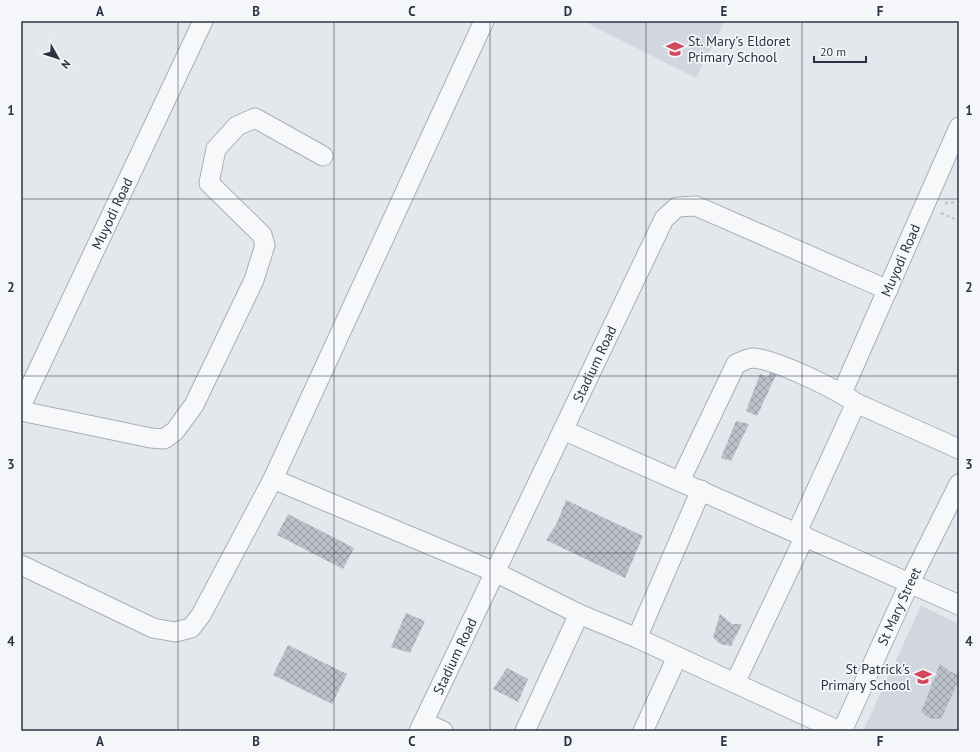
<svg xmlns="http://www.w3.org/2000/svg" width="980" height="752" font-family="'PT Sans',sans-serif">
	<style>
		.built { fill: #d2d6de }
		.building { fill: url(#building-cross-hatch) }
		.lines { fill: none; stroke-linecap: round; stroke-linejoin: round }
		.minor-casing { stroke: #a9aeb7; stroke-width: 21 }
		.path { stroke: #c2c5cb; stroke-width: 2.5; stroke-dasharray: 3 3; stroke-linecap: butt }
		.minor { stroke: #f7f8fa; stroke-width: 19 }
		.grid { fill: none; stroke: #2b3445; stroke-width: 1; stroke-opacity: 0.55 }
		.labels { text-anchor: middle; dominant-baseline: central; stroke-width: 3.5; stroke-linejoin: round; paint-order: stroke }
		.poi-label { font-size: 14px; fill: #2b3445; stroke: #f4f6f9; text-anchor: start }
		.street-label { font-size: 14px; fill: #2b3445; stroke: #f4f6f9 }
		.neatline { fill: none; stroke: #2b3445; stroke-width: 1.5 }
		.grid-label { font-size: 13px; text-anchor: middle; font-weight: bold; fill: #2b3445 }
	</style>
	<defs>
		<pattern id="building-cross-hatch" width="8" height="8" patternUnits="userSpaceOnUse"><rect width="8" height="8" fill="#bbc0ca"/><path d="M0 0l8 8M0 8l8-8" fill="none" stroke="#989da6"/></pattern>
	</defs>
	<rect width="100%" height="100%" fill="#e4e7ec"/>
	<!-- built -->
	<g class="built">
		<polygon points="583,21 725,21 696,78"/>
		<polygon points="921,606 959,624 959,731 863,731"/>
	</g>
	<!-- building -->
	<g class="building">
		<polygon points="771,371 776,375 757,416 746,411 760,374 768,377"/>
		<polygon points="736,421 749,424 731,461 721,458"/>
		<polygon points="566,500 643,536 625,578 546,540 557,523"/>
		<polygon points="288,514 354,548 343,569 277,535"/>
		<polygon points="406,613 425,621 410,653 391,647"/>
		<polygon points="720,614 732,624 742,624 731,646 720,644 713,637"/>
		<polygon points="288,645 347,674 332,704 273,675"/>
		<polygon points="940,664 951,672 959,675 959,680 941,719 931,719 921,712"/>
		<polygon points="507,668 528,679 518,702 493,689"/>
	</g>
	<g class="lines">
		<!-- minor casing -->
		<g class="minor-casing">
			<g id="minor">
				<path id="s1" d="M842,393L959,127"/>
				<path id="s2" d="M21,406L203,21"/>
				<polyline points="21,411 151,438 164,439 175,431 194,405 254,280 265,245 262,235 209,183 216,149 237,126 255,118 323,156"/>
				<polyline points="563,430 959,605"/>
				<polyline points="273,479 495,572 579,614 637,638 839,731"/>
				<path d="M680,481L736,364C741,362 748,358 753,358C777,360 836,389 856,403L959,449"/>
				<polyline points="797,532 856,403"/>
				<polyline points="21,565 153,628 175,632 191,628 201,615 273,479 484,21"/>
				<polyline points="637,638 701,490"/>
				<polyline points="735,683 805,536"/>
				<polyline points="424,722 443,731"/>
				<path id="s3" d="M419,731L664,219L677,207L696,206L888,290"/>
				<polyline points="525,731 579,614"/>
				<polyline points="643,731 677,657"/>
				<path id="s4" d="M842,731L910,582L959,484"/>
			</g>
		</g>
		<!-- path -->
		<g class="path">
			<polyline points="945,203 959,202"/>
			<polyline points="941,213 959,221"/>
		</g>
		<!-- minor -->
		<use href="#minor" class="minor"/>
	</g>
	<!-- grid -->
	<path class="grid" d="M178,21V731M334,21V731M490,21V731M646,21V731M802,21V731M21,199H959M21,376H959M21,553H959"/>
	<!-- icons -->
	<defs>
		<g id="school-bare" transform="scale(1.38)"><path d="M0-5L7-2L0 1L-7-2ZM-4 1L0 2.5L4 1V4Q0 6-4 4Z" fill="#d1495b" stroke="#f4f6f9" stroke-width="2.5" paint-order="stroke"/></g>
	</defs>
	<g fill-rule="evenodd">
		<use href="#school-bare" x="675" y="49"/>
		<use href="#school-bare" x="923" y="677"/>
	</g>
	<g class="labels">
		<!-- poi labels -->
		<g class="poi-label">
			<text x="688" y="41">St. Mary's Eldoret<tspan x="688" dy="16">Primary School</tspan></text>
			<text x="910" y="669" text-anchor="end">St Patrick's<tspan x="910" dy="16">Primary School</tspan></text>
		</g>
		<!-- street labels -->
		<g class="street-label">
			<text stroke="none"><textPath href="#s2" startOffset="213">Muyodi Road</textPath></text>
			<text stroke="none"><textPath href="#s1" startOffset="145">Muyodi Road</textPath></text>
			<text stroke="none"><textPath href="#s3" startOffset="407">Stadium Road</textPath></text>
			<text stroke="none"><textPath href="#s4" startOffset="137">St Mary Street</textPath></text>
			<text stroke="none"><textPath href="#s3" startOffset="83">Stadium Road</textPath></text>
		</g>
	</g>
	<!-- border -->
	<rect width="980" height="752" fill="none" stroke="#f4f6f9" stroke-width="44"/>
	<!-- north arrow -->
	<g transform="translate(58 58) rotate(129)" stroke="#f4f6f9" stroke-width="3" paint-order="stroke">
	<path d="M0-3L7 15L0 10L-7 15Z" fill="#2b3445"/>
	<text y="-6" font-size="11" font-weight="bold" text-anchor="middle" fill="#2b3445">N</text>
	</g>
	<!-- scale -->
	<path d="M814 56v6h52v-6" fill="none" stroke="#2b3445" stroke-width="2"/>
	<text x="820" y="56" font-size="12" fill="#2b3445" stroke="#f4f6f9" stroke-width="3" paint-order="stroke">20 m</text>
	<rect x="22" y="22" width="936" height="708" class="neatline"/>
	<g class="grid-label">
		<text x="100" y="16">A</text>
		<text x="256" y="16">B</text>
		<text x="412" y="16">C</text>
		<text x="568" y="16">D</text>
		<text x="724" y="16">E</text>
		<text x="880" y="16">F</text>
		<text x="11" y="115">1</text>
		<text x="969" y="115">1</text>
		<text x="11" y="292">2</text>
		<text x="969" y="292">2</text>
		<text x="11" y="469">3</text>
		<text x="969" y="469">3</text>
		<text x="11" y="646">4</text>
		<text x="969" y="646">4</text>
		<text x="100" y="746">A</text>
		<text x="256" y="746">B</text>
		<text x="412" y="746">C</text>
		<text x="568" y="746">D</text>
		<text x="724" y="746">E</text>
		<text x="880" y="746">F</text>
	</g>
</svg>
